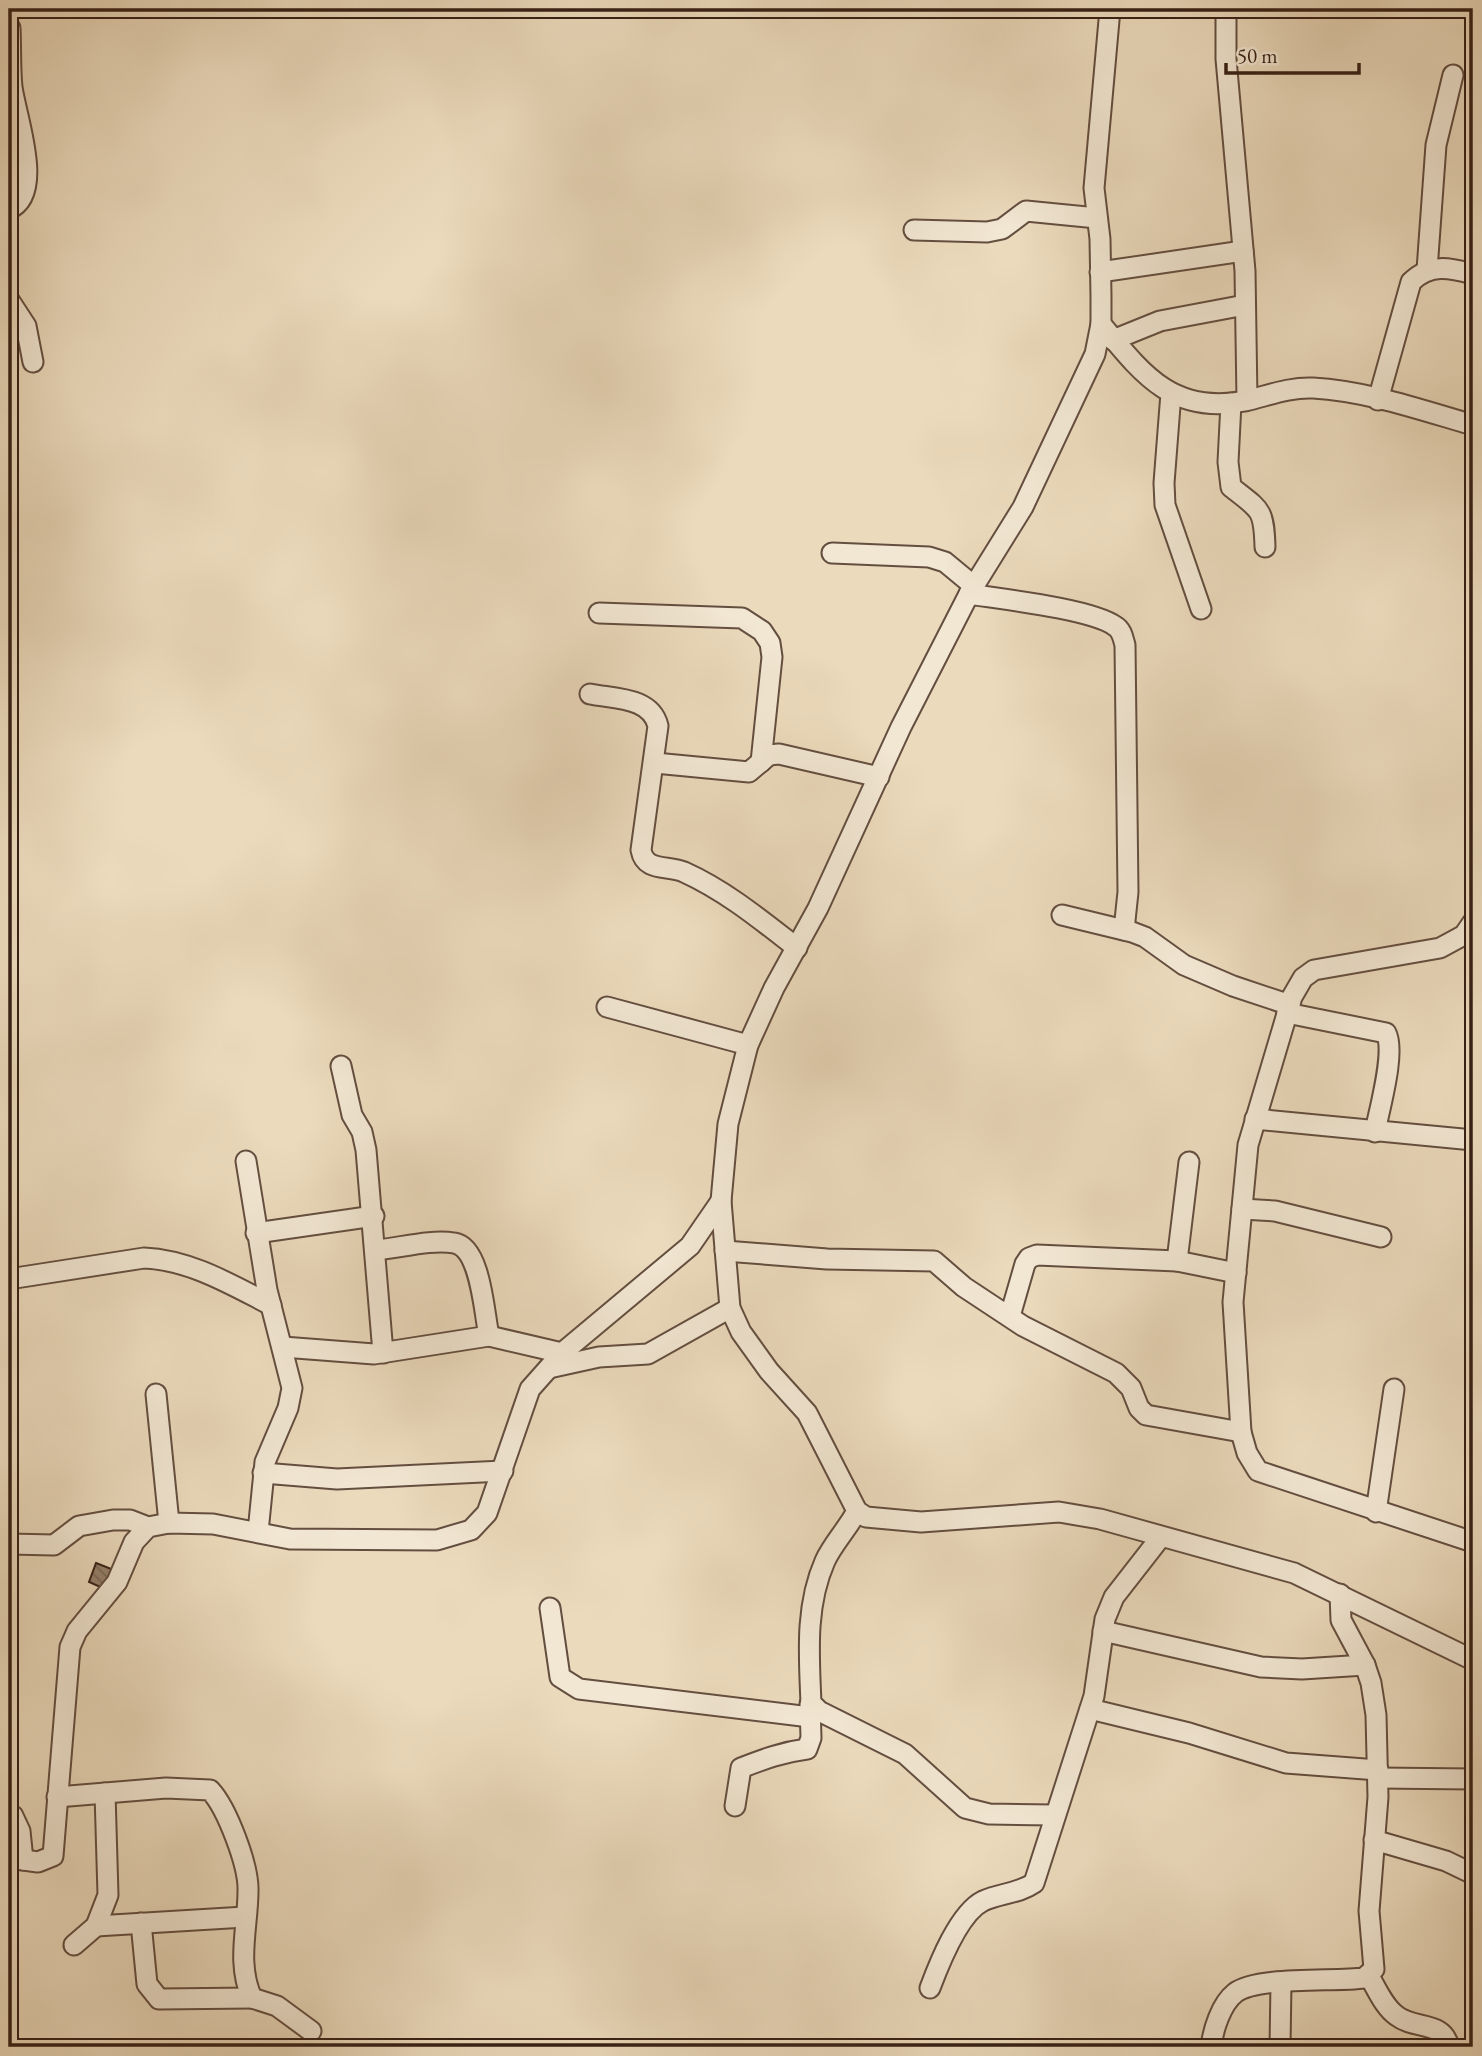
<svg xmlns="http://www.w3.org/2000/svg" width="1482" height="2056" font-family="'EB Garamond',serif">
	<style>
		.building { fill: url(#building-back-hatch); stroke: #372016; stroke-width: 2 }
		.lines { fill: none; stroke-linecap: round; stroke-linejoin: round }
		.minor-casing { stroke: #644e40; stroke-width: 23 }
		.minor { stroke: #f2e7d3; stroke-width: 19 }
	</style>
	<defs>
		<pattern id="building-back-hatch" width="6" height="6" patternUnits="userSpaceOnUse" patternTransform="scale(1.75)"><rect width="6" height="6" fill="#95816c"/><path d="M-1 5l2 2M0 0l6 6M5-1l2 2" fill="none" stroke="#7a6958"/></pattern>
	</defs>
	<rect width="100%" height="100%" fill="#ebdabc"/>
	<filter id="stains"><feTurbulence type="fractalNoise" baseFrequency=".00286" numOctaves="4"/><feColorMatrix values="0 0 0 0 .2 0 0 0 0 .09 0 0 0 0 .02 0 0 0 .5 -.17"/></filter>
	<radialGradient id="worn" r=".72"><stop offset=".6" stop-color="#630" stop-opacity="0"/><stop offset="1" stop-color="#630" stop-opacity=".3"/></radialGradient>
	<!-- building -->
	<polygon class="building" points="96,1563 114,1570 107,1590 89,1582"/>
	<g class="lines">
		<!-- minor casing -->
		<g class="minor-casing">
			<g id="minor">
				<polyline points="1110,9 1094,188 1100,239 1101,296 1101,324 1095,354 1023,507 969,594 901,727 818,908 774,988 748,1045 728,1124 721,1201 730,1308 741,1332 769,1371 807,1413 857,1511 866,1517 921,1522 1059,1512 1100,1519 1294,1573 1473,1660"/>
				<polyline points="1226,9 1226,59 1245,271 1247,400"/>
				<path d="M9,209C45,194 16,117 12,87C10,68 11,47 10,28"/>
				<polyline points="914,230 987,232 1002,229 1026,211 1097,218"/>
				<polyline points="1427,270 1436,145 1453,75"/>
				<polyline points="1100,272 1243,251"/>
				<polyline points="9,300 26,326 33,362"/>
				<path d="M1101,324C1143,375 1173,415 1245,401C1267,396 1289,387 1313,388C1367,391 1421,410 1473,425"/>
				<polyline points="1113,340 1160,321 1245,305"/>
				<polyline points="1171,393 1164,483 1165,505 1201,609"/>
				<path d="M1378,400L1411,282C1430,263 1450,268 1473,274"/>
				<path d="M1231,403L1228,462L1231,487C1260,510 1264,508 1265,547"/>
				<polyline points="832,553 929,557 945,562 974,586"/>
				<path d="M969,594C1001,599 1092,609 1115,626C1122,630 1123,638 1125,645L1128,892L1124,930"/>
				<polyline points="599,613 742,618 762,631 770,643 772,657 761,762"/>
				<path d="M590,694C615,699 651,697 658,726L641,850C645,872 667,865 684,872C726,891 761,920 797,948"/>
				<polyline points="655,763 749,772 769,755 779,754 879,777"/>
				<polyline points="1062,915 1132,932 1145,937 1184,965 1233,986 1290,1005"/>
				<polyline points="1473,922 1464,935 1440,948 1314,970 1303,978 1292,997 1248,1145 1233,1302 1241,1432 1247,1453 1258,1471 1473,1542"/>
				<polyline points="607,1007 748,1045"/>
				<path d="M1287,1013L1386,1033C1396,1052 1379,1110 1375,1132"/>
				<polyline points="341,1066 352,1115 362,1132 366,1150 383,1353"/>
				<polyline points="1255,1119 1473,1140"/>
				<polyline points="246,1161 267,1290 292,1388 288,1408 265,1462 258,1532"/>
				<polyline points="1242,1209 1275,1211 1381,1237"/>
				<polyline points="256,1233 374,1216"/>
				<path d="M377,1250C400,1248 431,1239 454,1243C481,1247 484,1313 489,1336"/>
				<polyline points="725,1251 827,1259 934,1261 964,1287 1023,1326 1116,1373 1131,1388 1139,1408 1146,1415 1241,1432"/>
				<polyline points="1177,1261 1189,1162"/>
				<path d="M9,1279L144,1258C190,1260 230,1284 271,1305"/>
				<polyline points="1010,1316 1025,1264 1029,1258 1037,1255 1177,1261 1236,1273"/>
				<polyline points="283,1347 374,1354 489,1336 562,1353"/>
				<polyline points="549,1368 599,1357 648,1354 730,1308"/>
				<polyline points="156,1394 169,1523"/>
				<polyline points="263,1473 337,1479 503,1471"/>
				<path d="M857,1511C848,1528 832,1545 825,1561C805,1606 809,1655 811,1703L819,1711L905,1754L965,1808L989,1814L1054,1815"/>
				<polyline points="1376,1512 1394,1389"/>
				<polyline points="9,1544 54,1545 79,1526 113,1520 130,1520 148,1527"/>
				<polyline points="550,1608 560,1677 579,1689 810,1717"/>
				<polyline points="1103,1631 1261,1667 1302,1669 1365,1665"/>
				<polyline points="1090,1709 1189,1733 1286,1763 1378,1770"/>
				<polyline points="1378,1778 1473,1779"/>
				<path d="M57,1797L166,1788L210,1790C227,1808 249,1866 248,1891C248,1927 236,1963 252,1998L277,2006L311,2031"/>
				<path d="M735,1806L741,1768C764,1759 783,1752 807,1749L811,1738L810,1704"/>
				<polyline points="9,1815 13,1816 20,1831 23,1860"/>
				<polyline points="1374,1840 1446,1861 1473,1874"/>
				<polyline points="9,1858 38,1862 53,1856 70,1647 77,1631 117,1582 134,1542 148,1527 169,1523 213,1524 290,1539 437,1540 471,1530 487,1513 530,1389 562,1353 690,1246 721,1201"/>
				<polyline points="141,1923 147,1984 159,1999 252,1998"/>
				<polyline points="96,1926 245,1917"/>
				<polyline points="74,1945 96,1926 108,1895 105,1793"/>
				<path d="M1369,1976C1377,1989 1384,2007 1397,2016C1415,2030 1443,2020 1449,2047"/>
				<path d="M930,1988C939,1964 959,1913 983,1901C1000,1893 1018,1894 1034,1883L1094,1696L1105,1619L1114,1597L1160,1538"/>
				<path d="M1211,2047C1213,2030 1221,2004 1235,1993C1257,1976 1334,1982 1364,1978L1374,1969L1369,1911L1378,1797L1376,1715L1371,1683L1365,1665L1341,1620L1340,1594"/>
				<polyline points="1280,2047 1281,1983"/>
			</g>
		</g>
		<!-- minor -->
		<use href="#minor" class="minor"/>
	</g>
	<!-- margin -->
	<rect width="1482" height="2056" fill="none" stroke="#ebdabc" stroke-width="35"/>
	<rect x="10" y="10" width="1461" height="2035" fill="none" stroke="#372016" stroke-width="3.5"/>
	<rect x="18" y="18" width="1447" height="2021" fill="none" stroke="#372016" stroke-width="2"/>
	<!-- scale -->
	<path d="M1226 63v10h133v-10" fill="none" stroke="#372016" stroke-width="3.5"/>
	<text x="1237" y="63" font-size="21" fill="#372016" stroke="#f2e7d3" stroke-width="5" paint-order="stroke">50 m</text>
	<rect width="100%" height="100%" filter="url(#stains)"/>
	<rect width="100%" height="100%" fill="url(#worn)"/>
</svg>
